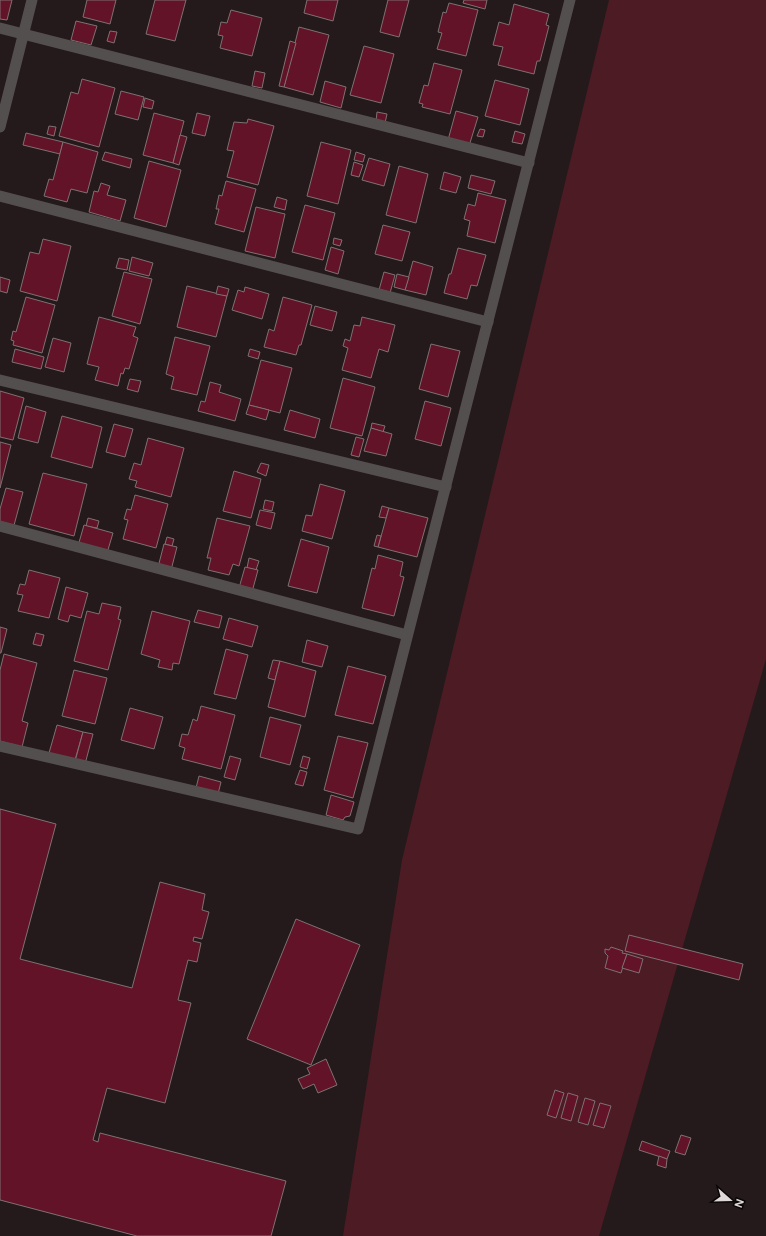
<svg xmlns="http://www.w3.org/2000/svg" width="766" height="1236" font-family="Figtree,sans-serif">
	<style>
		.green { fill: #4d1b24 }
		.building { fill: #631328; stroke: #7e7173 }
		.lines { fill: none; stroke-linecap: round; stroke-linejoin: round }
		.minor { stroke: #544f4f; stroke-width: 11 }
	</style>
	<rect width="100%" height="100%" fill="#241a1b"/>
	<!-- green -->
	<polygon class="green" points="609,0 766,0 766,659 599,1236 343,1236 402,860"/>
	<!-- building -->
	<g class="building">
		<polygon points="0,0 12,0 7,20 0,19"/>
		<polygon points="87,0 116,0 110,24 83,17"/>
		<polygon points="155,0 186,0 175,41 146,34"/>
		<polygon points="307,0 338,0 333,21 304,13"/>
		<polygon points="388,0 409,0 399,37 380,32"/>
		<polygon points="464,0 487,0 485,9 463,3"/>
		<polygon points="449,3 478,10 466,56 437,49 442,33 438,32 443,12 446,13"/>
		<polygon points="514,4 549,14 546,25 549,26 540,61 537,61 534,74 498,65 503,47 493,45 499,22 509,25"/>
		<polygon points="231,10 262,18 252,56 220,48 223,36 218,35 221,22 227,23"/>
		<polygon points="76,21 97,26 91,45 71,40"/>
		<polygon points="299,27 329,35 313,95 284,87"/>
		<polygon points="110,31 117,32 114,43 107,41"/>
		<polygon points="290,41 296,43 284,87 279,86"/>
		<polygon points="364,46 394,54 381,103 350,95"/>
		<polygon points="434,63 462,70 450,114 422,107 423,104 419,103 424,85 428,86"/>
		<polygon points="255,71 265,73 262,88 252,86"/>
		<polygon points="82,79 115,88 99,147 59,136 71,92 78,94"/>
		<polygon points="495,80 529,89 520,125 485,116"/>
		<polygon points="325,81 346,87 341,108 320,102"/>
		<polygon points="121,91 144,97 138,120 115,114"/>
		<polygon points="145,98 154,101 152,109 143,107"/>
		<polygon points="456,111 478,117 469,146 448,140"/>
		<polygon points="377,112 387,114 385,123 376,121"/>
		<polygon points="154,113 184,121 173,163 143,155"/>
		<polygon points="197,113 210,116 205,136 192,133"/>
		<polygon points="248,119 274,126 258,185 227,177 234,151 227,150 234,122 247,123"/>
		<polygon points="49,126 56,127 54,136 47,134"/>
		<polygon points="480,129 485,130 483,137 477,136"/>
		<polygon points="515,131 525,134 522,144 512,142"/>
		<polygon points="26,133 63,142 60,154 23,145"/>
		<polygon points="180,135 187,137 179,165 173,163"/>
		<polygon points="63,142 98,152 87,193 71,189 67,202 44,196 49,179 53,180"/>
		<polygon points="321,142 351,150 338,204 307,196"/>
		<polygon points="105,152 132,159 130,168 102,160"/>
		<polygon points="356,152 365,155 363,162 354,160"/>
		<polygon points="369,158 390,164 384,186 362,180"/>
		<polygon points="149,161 181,170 166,227 134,218"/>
		<polygon points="354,162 363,165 359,177 351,175"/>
		<polygon points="399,166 428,174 416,223 386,215"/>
		<polygon points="444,172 461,177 456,193 440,189"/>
		<polygon points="471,175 495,181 491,194 468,188"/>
		<polygon points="226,181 256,189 244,232 215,224 219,209 216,209 219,195 222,196"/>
		<polygon points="101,183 110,186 107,195 126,200 120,221 89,212 94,191 98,192"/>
		<polygon points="478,193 506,200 495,243 467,236 470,221 464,219 468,204 475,206"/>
		<polygon points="277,197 287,200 285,210 274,207"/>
		<polygon points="305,205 335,213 323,260 292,252"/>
		<polygon points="256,207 285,214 275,258 245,251"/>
		<polygon points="383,225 410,232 402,261 375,254"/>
		<polygon points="334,238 342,240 340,246 333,244"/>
		<polygon points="43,239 71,246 57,301 20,291 30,252 39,254"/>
		<polygon points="331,247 344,251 338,274 325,270"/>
		<polygon points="458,248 486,255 477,286 471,285 467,299 444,293 449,274 451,274"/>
		<polygon points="132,257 153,263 149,276 129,271"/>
		<polygon points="119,258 129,260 127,270 116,268"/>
		<polygon points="413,261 433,267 426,295 405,290"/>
		<polygon points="124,272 152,279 140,324 112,316"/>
		<polygon points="384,272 395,275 390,293 379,290"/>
		<polygon points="397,274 409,277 405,290 394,287"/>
		<polygon points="0,277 10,280 7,293 0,291"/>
		<polygon points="187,286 227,296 216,337 177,327"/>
		<polygon points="218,286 229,289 227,296 216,294"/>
		<polygon points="245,287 269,294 262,319 232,310 238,290 244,292"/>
		<polygon points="26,297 55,305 42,353 13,345 14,341 11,340 13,331 16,332"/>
		<polygon points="283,297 312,305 301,345 299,345 296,355 264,347 269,329 274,331"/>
		<polygon points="315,306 337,312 332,331 310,325"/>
		<polygon points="99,317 136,327 133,336 138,338 129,369 125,368 123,374 121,373 118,386 95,380 99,367 87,364"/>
		<polygon points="362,317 395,325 388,352 379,349 371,378 342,370 348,348 343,346 345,339 350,341 354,325 360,326"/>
		<polygon points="175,337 210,346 197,395 171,389 174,377 166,374"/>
		<polygon points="53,338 71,343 64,372 45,367"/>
		<polygon points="431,344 460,351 448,397 419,389"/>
		<polygon points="15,349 44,357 41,369 12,362"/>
		<polygon points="250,349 260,352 258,359 248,356"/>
		<polygon points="261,360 292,368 280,413 249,405"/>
		<polygon points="343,378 375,387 362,436 330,428"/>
		<polygon points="130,379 141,381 138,392 127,389"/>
		<polygon points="210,382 221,385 219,392 241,399 235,421 198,411 201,401 205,402"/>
		<polygon points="0,391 24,398 13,440 0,437"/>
		<polygon points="425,401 451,408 441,446 415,439"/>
		<polygon points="249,405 269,410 266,420 246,414"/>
		<polygon points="26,406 46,412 38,443 18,438"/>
		<polygon points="290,410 320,419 315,438 284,430"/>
		<polygon points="62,416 102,427 92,468 51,457"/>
		<polygon points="372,423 385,426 383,432 371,428"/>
		<polygon points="114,424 133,429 125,457 106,452"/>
		<polygon points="371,428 392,434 386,456 364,451"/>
		<polygon points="356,437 364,439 359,457 351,455"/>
		<polygon points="148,438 184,448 171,497 135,487 137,481 129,479 134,463 141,465"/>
		<polygon points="0,442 11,445 0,488"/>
		<polygon points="261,463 269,465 266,476 257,472"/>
		<polygon points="234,471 261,479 251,518 223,511"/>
		<polygon points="43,473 87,484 74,536 29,524"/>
		<polygon points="320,484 345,491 332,539 302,531 306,515 312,516"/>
		<polygon points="6,488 23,492 13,529 0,525 0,509"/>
		<polygon points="135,495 168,504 156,548 123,539 128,520 124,519 127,509 131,510"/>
		<polygon points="265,500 274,502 272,511 263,509"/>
		<polygon points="382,506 389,508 386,518 379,517"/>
		<polygon points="389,508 428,518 417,557 378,547"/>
		<polygon points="260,510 275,513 271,529 256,525"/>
		<polygon points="88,518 99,521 97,528 86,526"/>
		<polygon points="217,518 250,526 239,566 233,564 229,575 208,570 211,558 207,558"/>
		<polygon points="84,525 113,533 107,553 78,546"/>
		<polygon points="377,535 381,536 378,547 374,546"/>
		<polygon points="167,537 174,539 172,546 165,544"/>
		<polygon points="301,539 329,547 317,593 288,586"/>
		<polygon points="164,544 177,547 170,574 157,571"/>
		<polygon points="378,555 403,562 400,576 404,577 394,616 362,608 372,568 375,569"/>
		<polygon points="249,558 259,561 256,570 247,568"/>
		<polygon points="245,567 258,570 252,592 239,588"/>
		<polygon points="29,570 60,578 49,618 18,611 23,595 17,594 20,584 25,585"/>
		<polygon points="66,587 88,593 81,618 70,615 68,622 58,619"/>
		<polygon points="102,603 121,607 118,619 121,620 108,670 74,661 87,611 99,614"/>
		<polygon points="198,610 222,616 219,628 194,622"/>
		<polygon points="152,611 190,621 179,664 173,663 172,670 158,667 160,660 141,654"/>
		<polygon points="229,618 258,626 252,647 223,639"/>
		<polygon points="0,627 7,629 1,653 0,653"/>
		<polygon points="36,633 44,635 41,646 33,644"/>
		<polygon points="307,640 328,646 322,667 302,662"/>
		<polygon points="226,649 248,655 236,699 214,694"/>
		<polygon points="4,654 37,663 22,721 28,723 22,747 0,741 0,670"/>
		<polygon points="273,660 280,661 275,680 268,678"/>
		<polygon points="280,661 316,671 305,717 268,707"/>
		<polygon points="348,666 386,676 373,724 335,715"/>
		<polygon points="74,670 107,678 95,724 62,716"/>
		<polygon points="201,706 235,715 221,769 182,759 185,748 179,746 182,734 188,735 193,719 197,721"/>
		<polygon points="130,708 163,717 154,749 121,740"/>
		<polygon points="270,717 301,725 290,765 260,757"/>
		<polygon points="57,725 83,732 75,760 49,753"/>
		<polygon points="83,732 93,734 84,768 74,765"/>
		<polygon points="338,736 368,743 353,798 324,790"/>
		<polygon points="230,756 241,759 235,780 224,777"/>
		<polygon points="303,756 310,758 307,769 300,767"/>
		<polygon points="300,770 307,772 303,786 295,784"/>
		<polygon points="199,776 221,782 218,794 196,788"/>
		<polygon points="331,795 354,802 350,816 345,817 343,820 326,815"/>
		<polygon points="0,809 56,824 20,959 132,988 160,882 205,894 202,910 209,912 202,939 194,937 193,941 201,943 197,962 188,960 178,1000 191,1003 165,1103 107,1088 93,1140 98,1142 100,1133 286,1181 271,1236 137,1236 0,1200"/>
		<polygon points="296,919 360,945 311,1065 247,1039"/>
		<polygon points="629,935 743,964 739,980 625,951"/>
		<polygon points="611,947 623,951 622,953 627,954 621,973 605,968 608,956 605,953 605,949 609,950"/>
		<polygon points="627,954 643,959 639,973 622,968"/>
		<polygon points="326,1059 337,1085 318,1093 314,1084 303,1089 298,1079 310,1074 307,1068"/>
		<polygon points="555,1090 564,1093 556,1118 547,1115"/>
		<polygon points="568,1093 578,1096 571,1121 561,1118"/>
		<polygon points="585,1098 595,1101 588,1125 578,1122"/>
		<polygon points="600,1103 611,1106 604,1128 593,1125"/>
		<polygon points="681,1135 691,1138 685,1155 675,1152"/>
		<polygon points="642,1141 670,1151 667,1159 639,1150"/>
		<polygon points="659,1156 667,1159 666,1168 657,1165"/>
	</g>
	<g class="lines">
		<!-- minor -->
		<g class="minor">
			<polyline points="0,28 529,163"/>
			<polyline points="0,127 32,0"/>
			<polyline points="0,196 488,322"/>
			<polyline points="0,380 446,487"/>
			<polyline points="0,526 407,635"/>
			<polyline points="0,746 358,829 570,0"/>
		</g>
	</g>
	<!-- north arrow -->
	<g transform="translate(730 1200) rotate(110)" stroke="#0a0607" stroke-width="3" paint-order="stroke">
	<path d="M0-3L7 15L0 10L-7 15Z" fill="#dfd8d8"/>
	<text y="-6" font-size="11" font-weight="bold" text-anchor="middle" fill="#dfd8d8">N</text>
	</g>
</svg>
